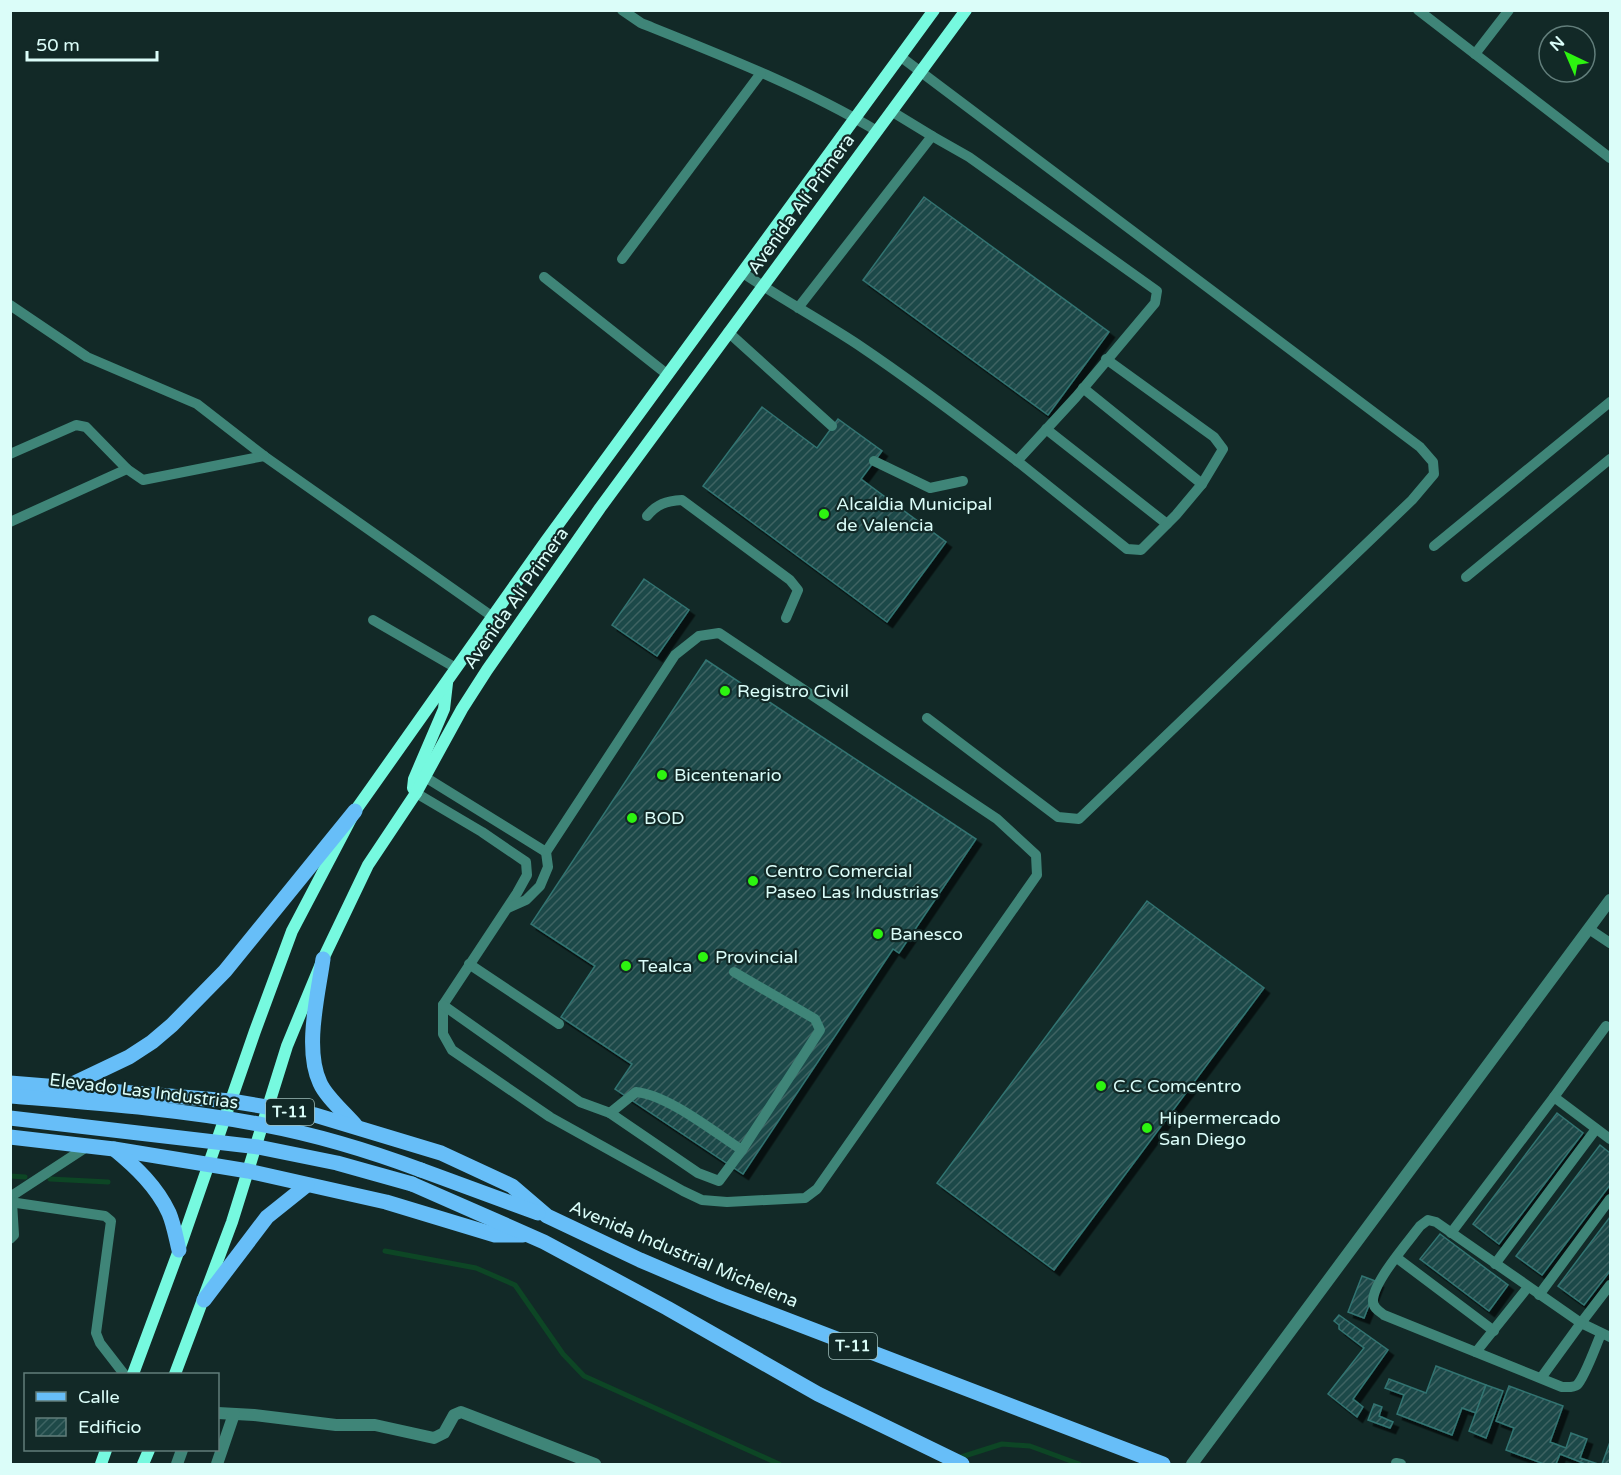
<svg xmlns="http://www.w3.org/2000/svg" width="1621" height="1475" font-family="'Varela Round',sans-serif">
	<style>
		.lines { fill: none; stroke-linecap: round; stroke-linejoin: round }
		.stream { stroke: #0d4625; stroke-width: 5 }
		.building { fill: url(#building-hatch); stroke: #327472; stroke-width: 1.5; filter: url(#shadow) }
		.lane { stroke: #3f8578; stroke-width: 10 }
		.street { stroke: #3f8578; stroke-width: 12 }
		.secondary { stroke: #76f9df; stroke-width: 12 }
		.primary { stroke: #67bef8; stroke-width: 15 }
		.primary-bridge { stroke: #67bef8; stroke-width: 15 }
		.poi-dot { fill: #2df410; stroke: #122927; stroke-width: 2 }
		.labels { text-anchor: middle; dominant-baseline: central; stroke-width: 4.5; stroke-linejoin: round; paint-order: stroke }
		.shield { fill: #122927; stroke: #9fbdba; stroke-width: 1.5 }
		.shield-label { font-size: 16px; font-weight: bold; fill: #dbfdf9 }
		.street-label { font-size: 18px; fill: #dbfdf9; stroke: #122927 }
		.poi-label { font-size: 18px; fill: #dbfdf9; stroke: #122927; text-anchor: start }
	</style>
	<defs>
		<pattern id="building-hatch" width="6" height="6" patternUnits="userSpaceOnUse" patternTransform="scale(1.5)"><rect width="6" height="6" fill="#1e4948"/><path d="M-1 1l2-2M0 6l6-6M5 7l2-2" fill="none" stroke="#3e6463"/></pattern>
		<filter id="shadow"><feDropShadow dx="5.5" dy="5.5" stdDeviation="0" flood-color="#0009"/></filter>
	</defs>
	<rect width="100%" height="100%" fill="#122927"/>
	<g class="lines">
		<!-- stream -->
		<g class="stream">
			<polyline points="10,1176 25,1177"/>
			<polyline points="50,1179 108,1182"/>
			<polyline points="385,1251 476,1268 515,1285 563,1354 584,1376 779,1464"/>
			<polyline points="958,1458 1002,1444 1030,1446 1079,1464"/>
		</g>
	</g>
	<!-- building -->
	<g class="building">
		<polygon points="924,197 1109,332 1048,415 863,280"/>
		<polygon points="762,407 817,448 838,419 882,451 861,479 946,542 887,622 703,486"/>
		<polygon points="644,579 689,610 657,656 612,625"/>
		<polygon points="706,660 976,839 899,953 893,949 743,1174 615,1089 632,1064 561,1017 595,966 531,924"/>
		<polygon points="1147,901 1264,988 1054,1270 937,1183"/>
		<polygon points="1557,1113 1583,1133 1499,1244 1473,1224"/>
		<polygon points="1600,1145 1610,1153 1610,1185 1542,1275 1516,1256"/>
		<polygon points="1610,1217 1610,1271 1584,1305 1558,1286"/>
		<polygon points="1440,1234 1508,1285 1489,1311 1420,1259"/>
		<polygon points="1362,1276 1378,1282 1364,1318 1348,1312"/>
		<polygon points="1339,1315 1388,1350 1353,1399 1363,1407 1357,1417 1328,1394 1364,1348 1339,1329 1339,1325 1334,1321"/>
		<polygon points="1436,1366 1486,1385 1476,1413 1462,1408 1452,1435 1397,1414 1404,1395 1385,1388 1389,1379 1426,1393"/>
		<polygon points="1486,1385 1503,1391 1486,1438 1469,1431"/>
		<polygon points="1509,1386 1563,1406 1550,1442 1566,1448 1571,1433 1587,1439 1580,1458 1598,1464 1582,1464 1583,1463 1560,1454 1556,1464 1544,1464 1506,1450 1514,1428 1496,1421"/>
		<polygon points="1374,1404 1382,1407 1379,1416 1393,1422 1390,1428 1368,1420"/>
		<polygon points="1610,1442 1610,1464 1602,1464"/>
	</g>
	<g class="lines">
		<!-- lane -->
		<g class="lane">
			<path d="M622,10L641,23C721,55 803,87 877,131"/>
			<polyline points="1418,10 1610,158"/>
			<polyline points="1475,54 1509,10"/>
			<polyline points="901,57 1420,447 1433,462 1434,474 1412,500 1079,819 1058,817 927,718"/>
			<polyline points="891,111 932,136"/>
			<polyline points="622,259 761,73"/>
			<path d="M743,273C780,298 819,319 857,344C912,381 965,421 1017,461L1076,397L1155,303L1157,291L969,157L932,136L798,308"/>
			<polyline points="544,277 668,375"/>
			<polyline points="10,305 87,357 197,404 264,456 493,617"/>
			<polyline points="728,332 832,426"/>
			<polyline points="1083,388 1202,484"/>
			<polyline points="1046,429 1167,524"/>
			<polyline points="10,454 76,425 86,427 127,469 143,480 264,456"/>
			<polyline points="874,461 930,488 963,481"/>
			<polyline points="1017,461 1127,549 1141,550 1176,515 1202,484 1223,449 1214,437 1106,359"/>
			<path d="M647,516C657,504 666,501 682,500L790,580L798,590L786,618"/>
			<polyline points="10,522 127,469"/>
			<polyline points="1434,546 1610,402"/>
			<polyline points="1466,577 1610,459"/>
			<polyline points="373,620 456,668"/>
			<polyline points="416,793 482,832 526,862 527,875 517,893 443,1005 443,1034 452,1050 550,1117 683,1191 702,1200 727,1202 805,1198 817,1189 1037,875 1036,855 997,819 719,633 699,636 675,655 546,852 425,777"/>
			<polyline points="508,908 526,900 540,886 548,867 546,852"/>
			<polyline points="1589,929 1610,943"/>
			<polyline points="469,964 559,1024"/>
			<path d="M443,1005L580,1102L610,1113L636,1092C668,1095 714,1132 742,1150L820,1030L815,1019L734,972"/>
			<polyline points="1554,1097 1606,1026"/>
			<polyline points="610,1113 698,1173 719,1181 742,1150"/>
			<polyline points="10,1197 88,1146"/>
			<polyline points="10,1202 105,1216 111,1221 96,1333 100,1343 124,1374"/>
			<polyline points="1451,1233 1554,1097 1610,1139"/>
			<polyline points="10,1239 14,1235 12,1202"/>
			<polyline points="1397,1258 1494,1331"/>
			<polyline points="1495,1264 1596,1129"/>
			<polyline points="1610,1285 1581,1323 1610,1337"/>
			<polyline points="1539,1295 1610,1199"/>
			<polyline points="1476,1352 1528,1287"/>
			<path d="M1541,1378L1581,1323L1436,1222L1428,1220L1420,1226C1408,1242 1373,1282 1373,1301C1373,1308 1379,1311 1384,1315L1562,1387C1567,1387 1573,1388 1577,1385C1585,1377 1596,1345 1601,1334"/>
			<polyline points="1396,1463 1401,1464"/>
		</g>
		<!-- street -->
		<g class="street">
			<polyline points="218,1413 254,1415 336,1425 375,1425 434,1438 444,1433 454,1415 461,1412 595,1464"/>
			<polyline points="177,1464 182,1450"/>
			<polyline points="217,1464 234,1414"/>
			<polyline points="1192,1464 1610,900"/>
		</g>
		<!-- secondary -->
		<g class="secondary">
			<polyline points="416,793 413,788 414,779 444,709 447,683"/>
			<polyline points="133,1374 179,1250 255,1031 292,931 355,811 546,541 934,10"/>
			<polyline points="175,1374 232,1222 287,1046 323,959 368,865 416,793 462,709 487,670 600,508 966,10"/>
			<polyline points="101,1464 106,1450"/>
			<polyline points="143,1464 149,1450"/>
		</g>
		<!-- primary -->
		<g class="primary">
			<path d="M323,959C318,995 304,1049 320,1083C326,1097 346,1114 356,1126"/>
			<polyline points="10,1083 231,1101 315,1115 441,1153 512,1186 547,1216 640,1260 722,1295 1163,1464"/>
			<polyline points="64,1088 129,1057 152,1042 172,1025 225,971 355,811"/>
			<polyline points="10,1137 114,1149 248,1171 386,1202 495,1235 523,1235"/>
			<path d="M114,1149C136,1167 157,1187 169,1213C174,1225 176,1238 179,1250"/>
			<polyline points="421,1170 538,1213"/>
			<polyline points="412,1184 544,1242 667,1308 818,1394 962,1464"/>
			<polyline points="204,1300 267,1217 307,1185"/>
		</g>
		<!-- primary-bridge -->
		<g class="primary-bridge">
			<path d="M10,1096C95,1103 180,1109 264,1125C317,1135 370,1151 421,1170"/>
			<polyline points="10,1118 258,1147 337,1163 412,1184"/>
		</g>
	</g>
	<!-- markers -->
	<g class="poi-dot">
		<circle cx="824" cy="514" r="6"/>
		<circle cx="725" cy="691" r="6"/>
		<circle cx="662" cy="775" r="6"/>
		<circle cx="632" cy="818" r="6"/>
		<circle cx="753" cy="881" r="6"/>
		<circle cx="878" cy="934" r="6"/>
		<circle cx="703" cy="957" r="6"/>
		<circle cx="626" cy="966" r="6"/>
		<circle cx="1101" cy="1086" r="6"/>
		<circle cx="1147" cy="1128" r="6"/>
	</g>
	<g class="labels">
		<!-- shield labels -->
		<g class="shield">
			<rect x="266" y="1099" width="48" height="26" rx="4.5"/>
			<rect x="829" y="1333" width="48" height="26" rx="4.5"/>
		</g>
		<g class="shield-label">
			<text x="290" y="1112">T-11</text>
			<text x="853" y="1346">T-11</text>
		</g>
		<!-- street labels -->
		<g class="street-label">
			<text transform="translate(801 204) rotate(-54)">Avenida Alí Primera</text>
			<text transform="translate(516 598) rotate(-55)">Avenida Alí Primera</text>
			<text transform="translate(144 1091) rotate(7)">Elevado Las Industrias</text>
			<text transform="translate(684 1254) rotate(23)">Avenida Industrial Michelena</text>
		</g>
		<!-- poi labels -->
		<g class="poi-label">
			<text x="836" y="504">Alcaldia Municipal<tspan x="836" dy="21">de Valencia</tspan></text>
			<text x="737" y="691">Registro Civil</text>
			<text x="674" y="775">Bicentenario</text>
			<text x="644" y="818">BOD</text>
			<text x="765" y="871">Centro Comercial<tspan x="765" dy="21">Paseo Las Industrias</tspan></text>
			<text x="890" y="934">Banesco</text>
			<text x="715" y="957">Provincial</text>
			<text x="638" y="966">Tealca</text>
			<text x="1113" y="1086">C.C Comcentro</text>
			<text x="1159" y="1118">Hipermercado<tspan x="1159" dy="21">San Diego</tspan></text>
		</g>
	</g>
	<!-- border -->
	<rect width="1621" height="1475" fill="none" stroke="#dbfdf9" stroke-width="24"/>
	<!-- legend -->
	<rect x="24" y="1373" width="195" height="78" fill="#122927" stroke="#627e7b" stroke-width="1.5"/>
	<rect x="36" y="1392" width="30" height="9" fill="#67bef8" stroke="#627e7b" stroke-width="1.5"/>
	<text x="78" y="1403" font-size="18" fill="#dbfdf9">Calle</text>
	<rect x="36" y="1418" width="30" height="18" fill="url(#building-hatch)" stroke="#627e7b" stroke-width="1.5"/>
	<text x="78" y="1433" font-size="18" fill="#dbfdf9">Edificio</text>
	<!-- north arrow -->
	<g transform="translate(1567 54) rotate(316)"><circle r="28" fill="#122927" stroke="#627e7b" stroke-width="1.5"/>
	<path d="M0-4.5L10 22L0 15L-10 22Z" fill="#2df410"/>
	<text y="-9" font-size="16" font-weight="bold" text-anchor="middle" fill="#dbfdf9">N</text>
	</g>
	<!-- scale -->
	<path d="M27 51v9h130v-9" fill="none" stroke="#dbfdf9" stroke-width="3"/>
	<text x="36" y="51" font-size="18" fill="#dbfdf9" stroke="#122927" stroke-width="4.5" paint-order="stroke">50 m</text>
</svg>
